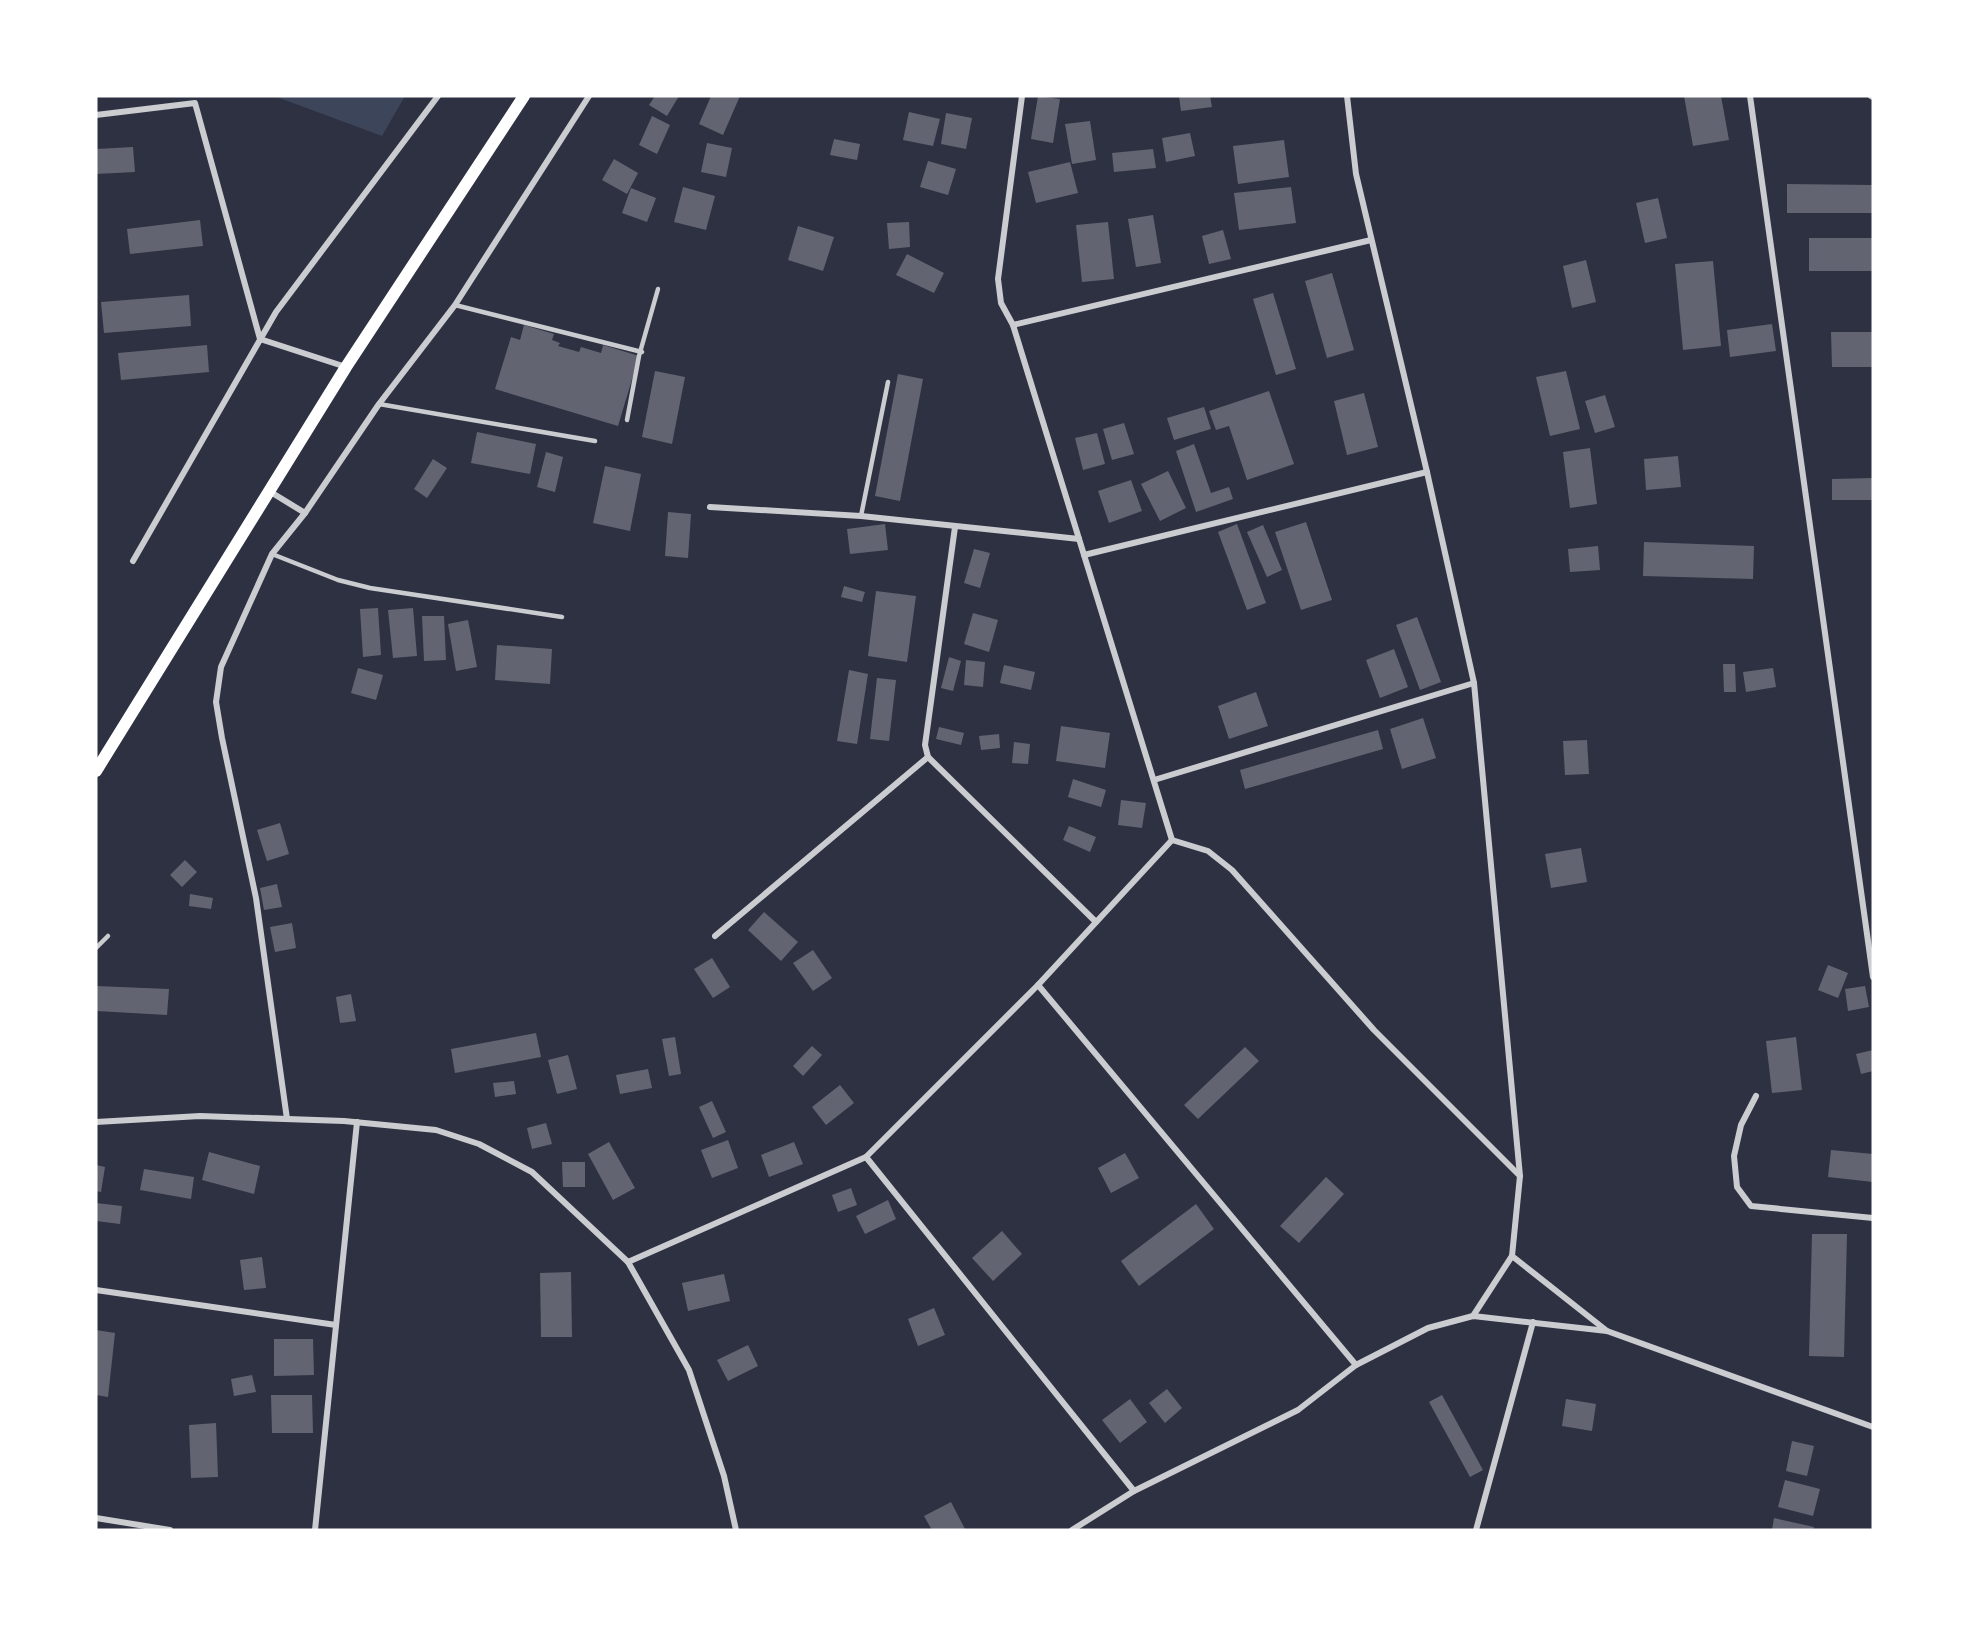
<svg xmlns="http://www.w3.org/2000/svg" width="1969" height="1626" font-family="'DM Sans',sans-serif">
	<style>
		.green { fill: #3c4559 }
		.building { fill: #626471 }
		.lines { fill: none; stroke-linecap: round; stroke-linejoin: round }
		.service { stroke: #caccd0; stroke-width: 4.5 }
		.minor { stroke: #caccd0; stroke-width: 6 }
		.secondary { stroke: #fff; stroke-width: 12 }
	</style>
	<rect width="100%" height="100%" fill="#2d3142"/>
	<!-- green -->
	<polygon class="green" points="274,96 405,96 382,136"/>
	<!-- building -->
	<g class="building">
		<polygon points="655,96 679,96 667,116 649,105"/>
		<polygon points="711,96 740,96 723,135 699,124"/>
		<polygon points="1038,96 1060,99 1053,143 1031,139"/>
		<polygon points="1179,96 1210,96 1212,107 1181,111"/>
		<polygon points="1684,96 1721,96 1729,140 1693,146"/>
		<polygon points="909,112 940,119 933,146 903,140"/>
		<polygon points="946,113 972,118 966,149 941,144"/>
		<polygon points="652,116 670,125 657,154 639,145"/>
		<polygon points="1090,121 1096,160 1072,164 1065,124"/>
		<polygon points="1190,133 1195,156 1166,162 1162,138"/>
		<polygon points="834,139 860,144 857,160 830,155"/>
		<polygon points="1284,140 1289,177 1238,184 1233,146"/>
		<polygon points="707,143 732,148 726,177 701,172"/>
		<polygon points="133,147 135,172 96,174 96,149"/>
		<polygon points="1153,149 1156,168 1114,172 1112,153"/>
		<polygon points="614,159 638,173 627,194 602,180"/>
		<polygon points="928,161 956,169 948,195 920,187"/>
		<polygon points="1070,162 1078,193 1036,203 1028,172"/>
		<polygon points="1787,184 1872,185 1873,213 1787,213"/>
		<polygon points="683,187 715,196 706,230 674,222"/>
		<polygon points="1291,187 1296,223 1239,230 1234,193"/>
		<polygon points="631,188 656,198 647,222 622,213"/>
		<polygon points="1658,198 1667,238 1645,243 1636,203"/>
		<polygon points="1153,215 1161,263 1136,267 1128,219"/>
		<polygon points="200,220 203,246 130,254 127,229"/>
		<polygon points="909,222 910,247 889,249 887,223"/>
		<polygon points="1108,222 1114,279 1082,282 1076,225"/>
		<polygon points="798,226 834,237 823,271 788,260"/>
		<polygon points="1223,230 1231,259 1209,264 1202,236"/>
		<rect x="1809" y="238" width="64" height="33"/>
		<polygon points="907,254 944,273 934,293 896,275"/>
		<polygon points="1586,260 1596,302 1572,308 1563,266"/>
		<polygon points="1713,261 1721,346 1683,350 1675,264"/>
		<polygon points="1332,273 1354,350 1327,358 1305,281"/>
		<polygon points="1273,293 1296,369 1276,375 1253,299"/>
		<polygon points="189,295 191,326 104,333 101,302"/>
		<polygon points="1772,324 1776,351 1730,357 1727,330"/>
		<polygon points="524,325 554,334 552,340 560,343 558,346 579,352 581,347 601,353 603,345 639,356 618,426 495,389 511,337 520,340"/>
		<polygon points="1831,332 1873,332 1873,367 1832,367"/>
		<polygon points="207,345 209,372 121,380 118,353"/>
		<polygon points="655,371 685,377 672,444 642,437"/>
		<polygon points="1566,371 1580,429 1550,436 1536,377"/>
		<polygon points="898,374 923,379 900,501 875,496"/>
		<polygon points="1269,391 1294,464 1247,480 1229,426 1216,430 1209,411"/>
		<polygon points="1364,393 1378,447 1347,455 1334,401"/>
		<polygon points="1605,395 1615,427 1595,433 1585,401"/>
		<polygon points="1204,407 1211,429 1174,440 1167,418"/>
		<polygon points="1124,423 1134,454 1112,460 1103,429"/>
		<polygon points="477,432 536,444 530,474 471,463"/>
		<polygon points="1097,433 1105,464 1083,470 1075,438"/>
		<polygon points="1194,444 1211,493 1229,487 1233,499 1196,512 1176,451"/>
		<polygon points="1590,448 1597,504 1570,508 1563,452"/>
		<polygon points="546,452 563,457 555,492 537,487"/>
		<polygon points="1678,456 1681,487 1646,490 1644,459"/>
		<polygon points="433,459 447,468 427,498 414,489"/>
		<polygon points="605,466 641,474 630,531 593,523"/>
		<polygon points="1168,471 1186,508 1160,521 1141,484"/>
		<polygon points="1873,478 1873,500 1832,500 1832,479"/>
		<polygon points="1131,480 1142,511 1109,523 1098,491"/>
		<polygon points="668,512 691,514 688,558 665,556"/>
		<polygon points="1306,522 1332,600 1301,610 1275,532"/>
		<polygon points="885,524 888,550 850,554 847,529"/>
		<polygon points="1237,524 1266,603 1247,610 1218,532"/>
		<polygon points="1263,525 1282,570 1267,577 1247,532"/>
		<polygon points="1644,542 1754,546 1753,579 1643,576"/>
		<polygon points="1598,546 1600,570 1570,572 1568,549"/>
		<polygon points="974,549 990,553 980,588 964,583"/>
		<polygon points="844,586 865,592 862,602 841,597"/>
		<polygon points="876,591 916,596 907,662 868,656"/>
		<polygon points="378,608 381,655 363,657 360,609"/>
		<polygon points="413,608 417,656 393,658 388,610"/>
		<polygon points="973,613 998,620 989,652 964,644"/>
		<polygon points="422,616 444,616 446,660 424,661"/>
		<polygon points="1417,617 1441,682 1420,690 1396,625"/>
		<polygon points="468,620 477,667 456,671 448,624"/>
		<polygon points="497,645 552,649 550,684 495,680"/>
		<polygon points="1394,649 1408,687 1380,698 1366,660"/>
		<polygon points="949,657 961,661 953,691 941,688"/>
		<polygon points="966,660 985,662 983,687 964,685"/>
		<polygon points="1723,664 1735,664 1736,692 1724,692"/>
		<polygon points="1004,665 1035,672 1031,690 1000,683"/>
		<polygon points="358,668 383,675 376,700 351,693"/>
		<polygon points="1773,668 1776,687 1746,692 1743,672"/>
		<polygon points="849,670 868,674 857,744 837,741"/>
		<polygon points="877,678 896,680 889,741 870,739"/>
		<polygon points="1256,692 1268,726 1229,739 1218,706"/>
		<polygon points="1423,718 1436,758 1402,769 1390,729"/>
		<polygon points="1061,726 1110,733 1105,768 1056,761"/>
		<polygon points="939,727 964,733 961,745 936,739"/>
		<polygon points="1378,730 1383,749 1245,789 1240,770"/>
		<polygon points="999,734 1000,748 981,750 979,736"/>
		<polygon points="1587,740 1589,774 1565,775 1563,741"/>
		<polygon points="1014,742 1030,744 1028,764 1012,763"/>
		<polygon points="1073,779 1106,790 1101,807 1068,797"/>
		<polygon points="1121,800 1146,803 1142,828 1118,825"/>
		<polygon points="280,823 289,854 267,861 257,830"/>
		<polygon points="1069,826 1096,837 1090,852 1063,840"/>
		<polygon points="1581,848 1587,882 1551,888 1545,854"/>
		<polygon points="185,860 197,872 182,887 170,875"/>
		<polygon points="277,884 282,907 264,910 260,888"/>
		<polygon points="190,894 213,898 211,909 189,906"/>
		<polygon points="764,912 798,942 781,961 748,930"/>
		<polygon points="292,923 296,948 275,952 270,927"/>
		<polygon points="813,950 832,978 813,991 793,963"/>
		<polygon points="712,958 730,987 713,998 694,969"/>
		<polygon points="1828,965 1848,973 1838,998 1818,990"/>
		<polygon points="96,986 169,989 167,1015 96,1011"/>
		<polygon points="1865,986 1869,1007 1848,1011 1845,989"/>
		<polygon points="351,994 356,1021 340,1023 336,997"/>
		<polygon points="536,1033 541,1057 455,1073 451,1049"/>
		<polygon points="675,1037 681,1074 669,1076 662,1039"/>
		<polygon points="1796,1037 1802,1090 1772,1093 1766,1041"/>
		<polygon points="812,1046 822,1055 803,1076 793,1066"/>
		<polygon points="1245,1047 1259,1061 1198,1119 1184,1105"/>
		<polygon points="1873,1050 1873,1071 1861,1074 1856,1054"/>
		<polygon points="568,1055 577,1089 557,1094 548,1060"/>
		<polygon points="648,1069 652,1088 620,1094 616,1075"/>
		<polygon points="514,1081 516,1094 495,1097 493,1083"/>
		<polygon points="840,1085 854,1103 826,1125 812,1107"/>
		<polygon points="712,1101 726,1132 713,1138 699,1107"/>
		<polygon points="546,1123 552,1144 532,1149 527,1128"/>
		<polygon points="728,1140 738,1168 712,1178 701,1150"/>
		<polygon points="609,1142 635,1188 613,1200 588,1154"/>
		<polygon points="794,1142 803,1164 769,1177 761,1155"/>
		<polygon points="1831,1150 1873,1154 1873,1182 1828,1177"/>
		<polygon points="209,1152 260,1166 254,1194 202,1180"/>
		<polygon points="1125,1153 1139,1178 1111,1193 1098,1168"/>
		<polygon points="562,1162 585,1162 585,1187 563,1187"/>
		<polygon points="96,1165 105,1167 101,1192 96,1191"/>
		<polygon points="144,1169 194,1177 191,1199 140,1190"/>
		<polygon points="1326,1177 1344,1194 1299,1243 1280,1226"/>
		<polygon points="851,1188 857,1205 838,1212 832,1195"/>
		<polygon points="888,1200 896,1219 865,1234 856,1216"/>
		<polygon points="96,1203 122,1206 120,1224 96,1221"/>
		<polygon points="1196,1204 1214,1229 1139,1286 1121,1261"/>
		<polygon points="1002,1231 1022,1254 993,1281 972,1258"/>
		<polygon points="1812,1234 1847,1234 1844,1357 1809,1356"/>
		<polygon points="262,1257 266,1288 244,1290 240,1260"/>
		<polygon points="571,1272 572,1337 541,1337 540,1273"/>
		<polygon points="724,1274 730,1301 688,1311 682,1283"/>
		<polygon points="934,1308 945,1335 918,1346 908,1319"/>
		<polygon points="96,1330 115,1333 108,1397 96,1395"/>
		<polygon points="274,1339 313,1339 314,1375 274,1376"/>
		<polygon points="748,1345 758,1366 728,1381 717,1360"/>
		<polygon points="252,1375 256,1392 234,1396 231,1379"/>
		<polygon points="1167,1389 1182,1408 1165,1423 1149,1403"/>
		<polygon points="271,1395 312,1395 313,1433 272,1433"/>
		<polygon points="1442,1395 1483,1470 1470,1477 1429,1402"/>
		<polygon points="1130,1399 1147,1422 1120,1443 1102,1420"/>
		<polygon points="1566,1399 1596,1404 1592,1431 1562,1426"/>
		<polygon points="216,1423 218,1477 191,1478 189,1425"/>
		<polygon points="1792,1441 1814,1446 1807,1476 1786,1471"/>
		<polygon points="1785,1480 1820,1489 1813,1516 1778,1507"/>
		<polygon points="951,1502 965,1529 932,1530 924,1516"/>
		<polygon points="1774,1518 1814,1527 1813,1530 1772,1530"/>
	</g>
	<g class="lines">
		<!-- service -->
		<g class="service">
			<polyline points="455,305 642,352"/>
			<polyline points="379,404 595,441"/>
			<polyline points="627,420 639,356 658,289"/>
			<polyline points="861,516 888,382"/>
			<polyline points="272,554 338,580 370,588 562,617"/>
			<polyline points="96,948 108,936"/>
		</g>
		<!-- minor -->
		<g class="minor">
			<polyline points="1347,96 1356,174 1427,472 1474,683 1520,1176 1512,1256 1607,1331"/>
			<polyline points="1750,96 1873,977"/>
			<polyline points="1871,96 1873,97"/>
			<polyline points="96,115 195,103 260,339 346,367"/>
			<polyline points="1013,325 1371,240"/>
			<polyline points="269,491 305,513 272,554 221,667 216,702 222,738 256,898 287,1119"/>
			<polyline points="710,507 861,516 1079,539"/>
			<polyline points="305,513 379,404 455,305 589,96"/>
			<polyline points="955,527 925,745 928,757 1096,922"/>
			<polyline points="1084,555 1427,472"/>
			<polyline points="133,561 276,312 438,96"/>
			<polyline points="1154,780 1474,683"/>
			<polyline points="1172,840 1208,851 1232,870 1374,1030 1520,1176"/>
			<polyline points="715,936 928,757"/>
			<polyline points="1038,985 1356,1365"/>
			<polyline points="1756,1096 1741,1125 1734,1156 1737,1187 1751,1206 1873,1218"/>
			<polyline points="96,1122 200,1116 344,1121 436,1130 479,1144 532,1172 628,1262 689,1370 724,1476 736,1530"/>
			<polyline points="866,1157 1134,1491"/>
			<polyline points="628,1262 866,1157 1038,985 1172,840 1013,325 1001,303 998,279 1022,96"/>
			<polyline points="96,1290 336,1325"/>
			<polyline points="1473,1316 1512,1256"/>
			<polyline points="96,1518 170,1530"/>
			<polyline points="315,1530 357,1122"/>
			<polyline points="1072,1530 1134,1491 1298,1410 1356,1365 1428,1328 1473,1316 1607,1331 1873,1427"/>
			<polyline points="1476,1530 1533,1322"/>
		</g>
		<!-- secondary -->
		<polyline class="secondary" points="96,771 346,367 524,96"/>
	</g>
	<!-- border -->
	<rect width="1969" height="1626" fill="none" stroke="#ffffff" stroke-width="195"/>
</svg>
